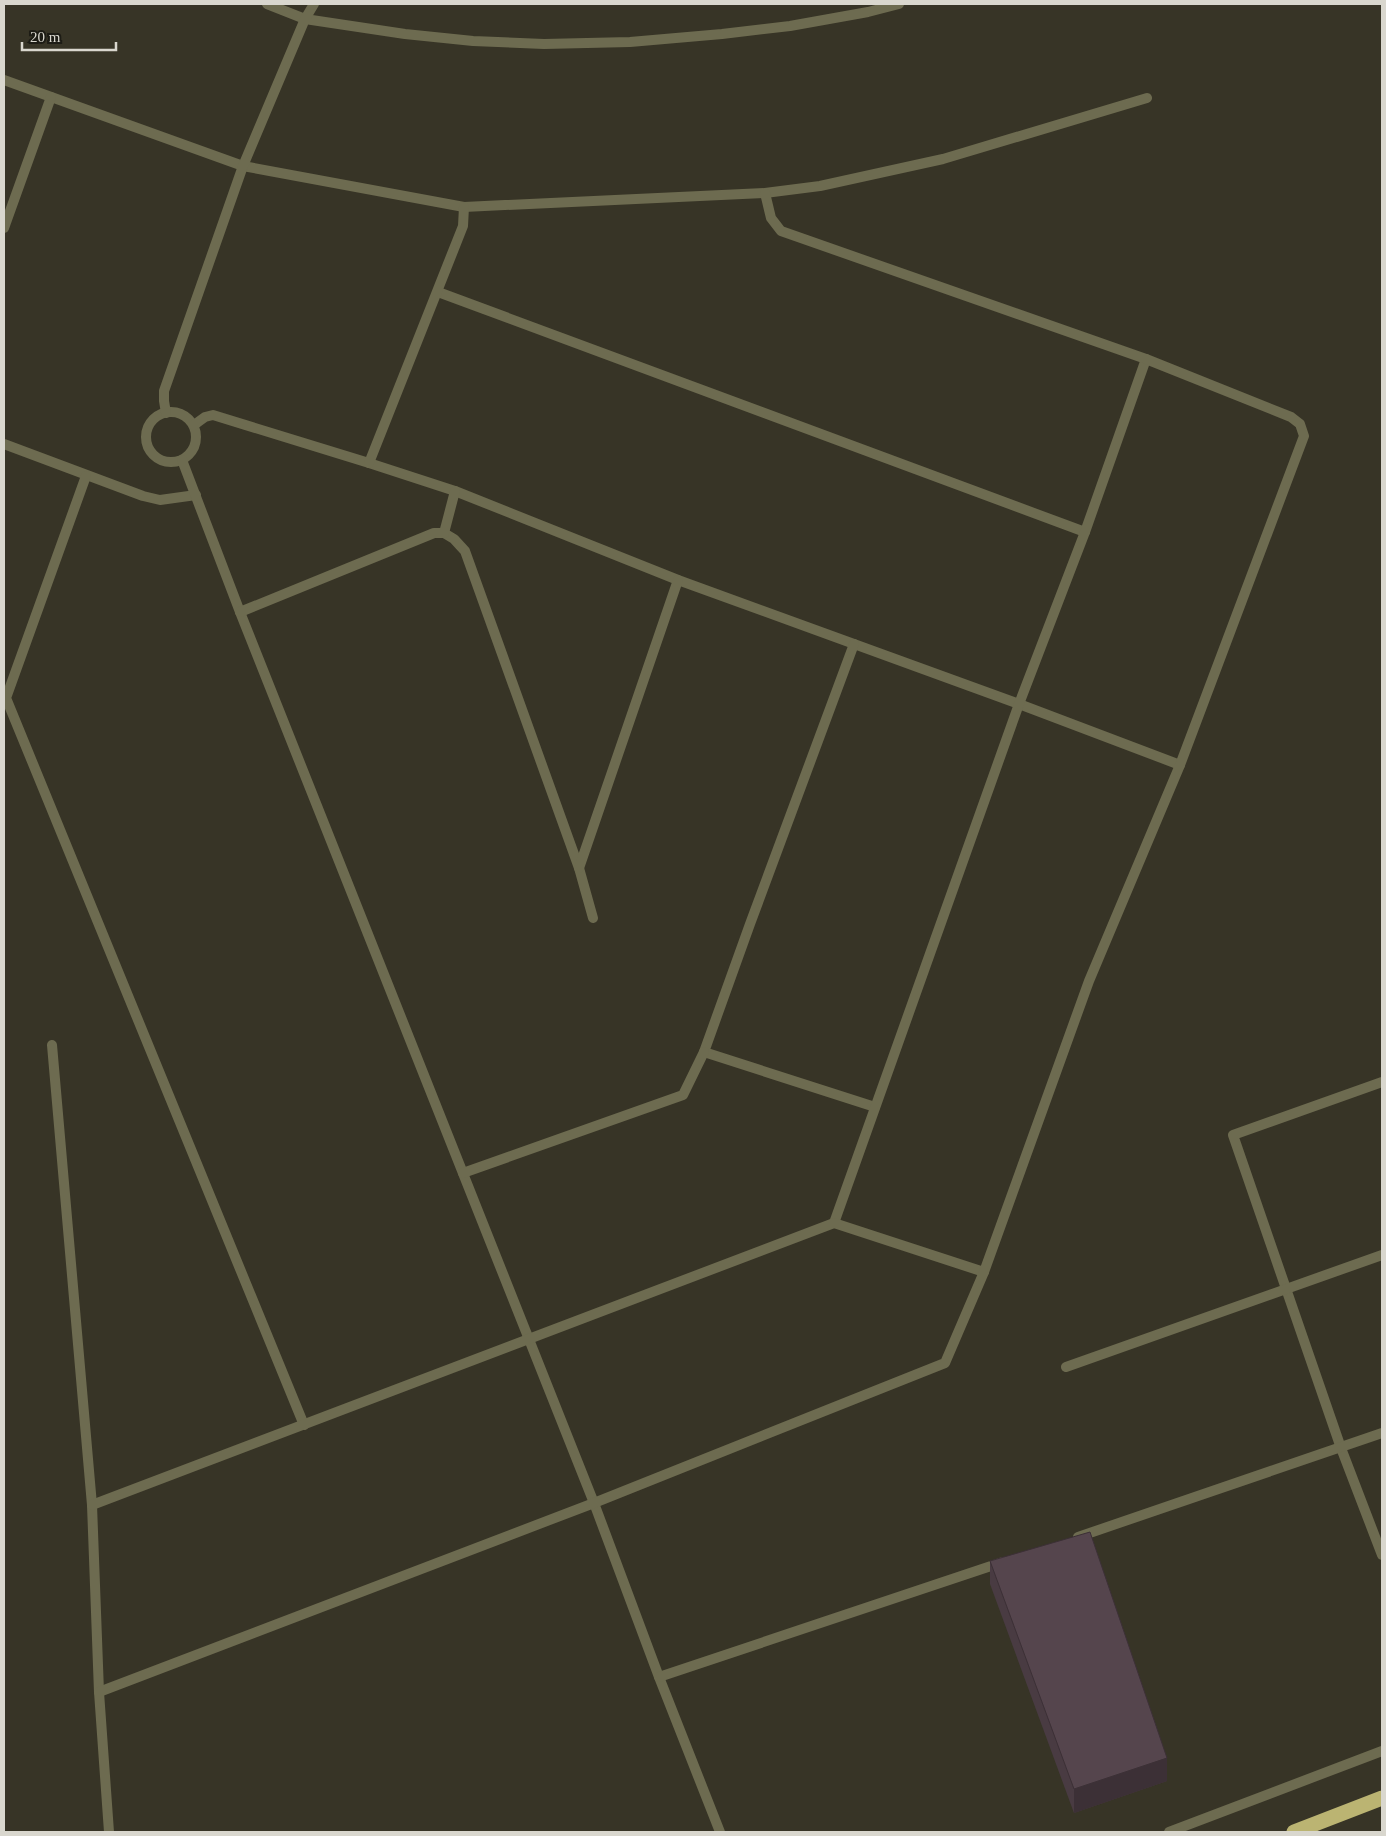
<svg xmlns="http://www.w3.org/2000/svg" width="1386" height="1836" font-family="Georgia,serif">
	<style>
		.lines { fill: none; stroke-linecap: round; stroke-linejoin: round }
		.street { stroke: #6d6b50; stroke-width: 10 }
		.highway { stroke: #bbb472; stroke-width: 15 }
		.wall { fill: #493b42 }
		.shaded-wall { fill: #3c3036 }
		.building { fill: #55454d; stroke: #3c3036 }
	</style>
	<rect width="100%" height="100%" fill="#373426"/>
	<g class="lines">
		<!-- street -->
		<g class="street">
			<polyline points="267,4 305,19 405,34 473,41 544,44 630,42 722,34 790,26 868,12 899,4"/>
			<polyline points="4,80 243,166 464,207 765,193 820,186 943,159 1147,98"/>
			<polyline points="4,228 51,97"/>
			<polyline points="438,292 1085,532"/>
			<circle cx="171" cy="437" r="25"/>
			<polyline points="166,413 164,401 164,391 243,166 305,19 314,4"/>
			<polyline points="194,425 205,417 213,415 369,463 455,491 678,580 1019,704 1180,765"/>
			<polyline points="4,444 143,496 160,500 196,495"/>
			<polyline points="182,460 240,612 594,1503 659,1677 720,1832"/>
			<polyline points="369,463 463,226 464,207"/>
			<polyline points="86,476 6,698 304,1425"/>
			<polyline points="444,533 454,539 465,551 579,868 593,918"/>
			<polyline points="240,612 434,533 444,533 455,491"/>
			<polyline points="854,644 750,924 704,1052 875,1107"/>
			<polyline points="579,868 678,580"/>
			<polyline points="52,1045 92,1505 99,1692"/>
			<polyline points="1382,1082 1233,1135 1341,1448 1382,1555"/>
			<polyline points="463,1173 683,1095 704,1052"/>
			<polyline points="834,1223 1019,704 1085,532 1146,359"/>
			<polyline points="1066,1367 1382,1255"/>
			<polyline points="92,1505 834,1223 984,1272"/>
			<polyline points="1078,1537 1382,1433"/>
			<polyline points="659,1677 1003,1562"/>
			<polyline points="109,1832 99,1692 594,1503 945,1363 984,1272 1089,981 1180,765 1304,436 1300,424 1291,417 1146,359 781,231 771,218 765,193"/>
			<polyline points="1169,1832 1382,1751"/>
		</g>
		<!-- highway -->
		<polyline class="highway" points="1294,1832 1382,1798"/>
	</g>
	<!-- wall -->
	<polygon class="wall" points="990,1561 1167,1781 1074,1813 990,1584"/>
	<!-- shaded-wall -->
	<polygon class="shaded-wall" points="1167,1758 1167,1781 1074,1813 1074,1789"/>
	<!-- building -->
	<polygon class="building" points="1090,1532 1167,1758 1074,1789 990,1561"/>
	<!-- border -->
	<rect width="1386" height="1836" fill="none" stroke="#d9d7ce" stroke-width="10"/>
	<!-- scale -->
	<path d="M22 42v8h94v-8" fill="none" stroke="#d9d7ce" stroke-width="2.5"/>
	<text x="30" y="42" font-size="15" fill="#d9d7ce" stroke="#1d1c15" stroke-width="4" paint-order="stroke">20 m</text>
</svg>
